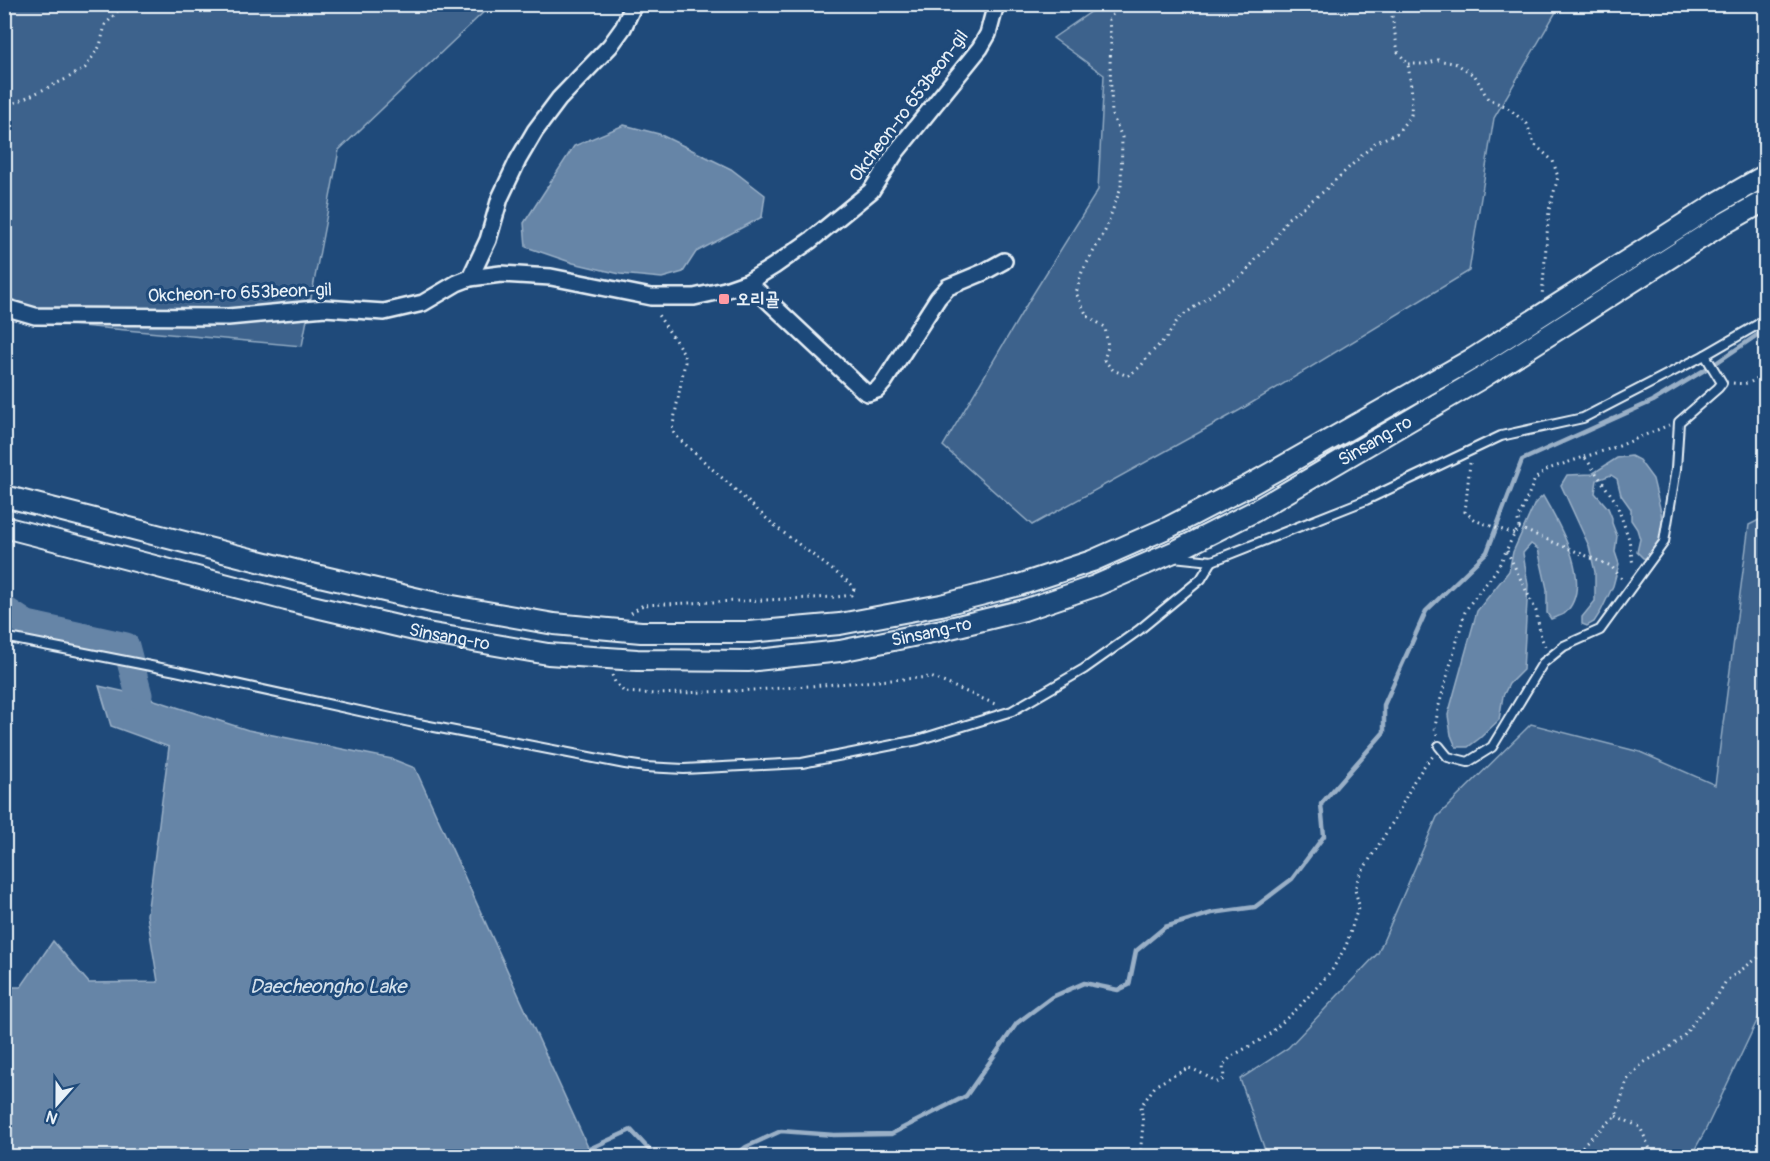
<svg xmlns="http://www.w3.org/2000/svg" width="1770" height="1161" font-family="Pangolin,'Poor Story',sans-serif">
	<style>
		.green { fill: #3c628c; stroke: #92aac2; stroke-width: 1.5 }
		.water { fill: #6685a7; stroke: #9ab0c7; stroke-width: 1.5 }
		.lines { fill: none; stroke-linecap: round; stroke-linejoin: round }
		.stream { stroke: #9ab0c7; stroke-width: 4.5 }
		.river { stroke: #6685a7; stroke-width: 27 }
		.service-casing { stroke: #e8f1f8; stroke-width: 12 }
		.minor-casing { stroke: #e8f1f8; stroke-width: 20 }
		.tertiary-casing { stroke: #e8f1f8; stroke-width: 24 }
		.path { stroke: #e8f1f8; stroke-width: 3; stroke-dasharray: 1.5 4.5; stroke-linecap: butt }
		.service { stroke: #1f4a7a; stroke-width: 8 }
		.minor { stroke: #1f4a7a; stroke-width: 15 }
		.tertiary { stroke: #1f4a7a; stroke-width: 20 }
		.poi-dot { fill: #ff9aa2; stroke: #1f4a7a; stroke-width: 2 }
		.labels { text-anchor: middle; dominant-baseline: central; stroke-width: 6; stroke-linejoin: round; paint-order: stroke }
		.street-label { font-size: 18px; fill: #e8f1f8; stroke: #1f4a7a }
		.poi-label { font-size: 18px; font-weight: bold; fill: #e8f1f8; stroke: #1f4a7a; text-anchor: start }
		.water-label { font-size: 20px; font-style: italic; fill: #d4e1ec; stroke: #1f4a7a }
	</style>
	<rect width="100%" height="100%" fill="#1f4a7a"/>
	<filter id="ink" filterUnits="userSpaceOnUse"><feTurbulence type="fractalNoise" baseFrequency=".0167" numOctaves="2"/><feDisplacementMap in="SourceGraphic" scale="12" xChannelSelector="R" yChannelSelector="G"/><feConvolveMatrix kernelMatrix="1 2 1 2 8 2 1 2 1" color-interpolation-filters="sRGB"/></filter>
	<g filter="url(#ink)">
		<!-- green -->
		<g class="green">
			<polygon points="4,5 491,5 339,150 302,346 5,319"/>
			<polygon points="1101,5 1560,5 1494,118 1469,271 1240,410 1032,525 943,446 1030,299 1098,190 1104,75 1053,38"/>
			<polygon points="1765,517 1765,1004 1705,1131 1691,1156 1267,1156 1240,1079 1288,1048 1378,953 1437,817 1531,724 1640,752 1715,785 1749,525"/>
		</g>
		<!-- water -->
		<g class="water">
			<polygon points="624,125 659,134 731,169 765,195 762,217 696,252 683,272 662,278 620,274 573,263 526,247 524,223 574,146"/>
			<polygon points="1631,456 1639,460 1653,479 1661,512 1663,533 1649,559 1643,558 1637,552 1640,539 1637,529 1631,520 1631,509 1621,495 1617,479 1611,475 1597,480 1595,493 1608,508 1612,518 1612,523 1617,536 1615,552 1619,564 1613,586 1601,611 1594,622 1587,626 1582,624 1582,617 1595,601 1595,572 1589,546 1561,485 1567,475 1592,474 1617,458"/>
			<path d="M1543,496C1559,524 1596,586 1564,614C1561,616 1555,617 1551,619L1547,613V589L1538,549L1531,544L1523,553L1528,585L1523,670L1509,684L1503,696L1499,720L1480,738L1468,747H1456L1451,735L1448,715L1477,611L1509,571L1513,552L1535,503Z"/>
			<polygon points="99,686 139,695 248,730 392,759 415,768 592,1156 5,1156 5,987 21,987 53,941 89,983 158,982 147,915 169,747 111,726"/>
		</g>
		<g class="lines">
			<!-- stream -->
			<g class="stream">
				<polyline points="589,1149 631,1130 655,1156"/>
				<polyline points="735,1156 746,1147 781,1131 834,1135 891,1134 966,1096 1017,1023 1052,997 1084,983 1118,990 1129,985 1136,951 1165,927 1212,913 1255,907 1292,879 1324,836 1321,804 1384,732 1384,705 1426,611 1487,552 1522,460 1653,401 1716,363 1766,329"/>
			</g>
			<!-- river -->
			<polyline class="river" points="4,609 27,624 126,646 139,695"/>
			<!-- service casing -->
			<g class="service-casing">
				<g id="service">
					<polyline points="1173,557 1212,561 1366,500 1501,436 1583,418 1705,355 1757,325 1766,318"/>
					<polyline points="4,637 176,671 419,724 625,764 645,767 684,769 802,763 918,740 1012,711 1084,669 1139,630 1201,579 1212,561"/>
					<polyline points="1439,746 1448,757 1468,762 1492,747 1543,663 1564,646 1600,630 1664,542 1676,469 1679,422 1718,388 1722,383 1705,355"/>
				</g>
			</g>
			<!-- minor casing -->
			<g class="minor-casing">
				<g id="minor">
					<polyline points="470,278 488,240 500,198 518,160 535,131 559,99 610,46 623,28 634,4"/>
					<polyline points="748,282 864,391 868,393 877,390 884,382 938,298 948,287 984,272 1004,261"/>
					<polyline points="4,307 35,316 228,317 325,308 384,312 423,303 457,283 470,278 501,274 551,277 651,297 694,297 725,290 748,282 774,266 811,240 871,191 896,152 980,48 988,34 996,4"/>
				</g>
			</g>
			<!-- tertiary casing -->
			<g class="tertiary-casing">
				<g id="tertiary">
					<polyline points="4,496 294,570 436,603 554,624 641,632 749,632 840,624 941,605 1019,585 1092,561 1169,527 1248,486 1474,358 1717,203 1766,175"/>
					<path id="s1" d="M4,527L286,600L427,633L548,654L637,660L748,661L840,651L942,630L1024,610L1095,586L1176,551L1255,511L1480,379L1718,227L1766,200"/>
				</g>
			</g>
			<!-- path -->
			<g class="path">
				<polyline points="1119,4 1109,20 1111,42 1110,64 1112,115 1122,137 1121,187 1105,231 1082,272 1076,293 1087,316 1105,327 1108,347 1104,360 1113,370 1128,376 1141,366 1150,354 1167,337 1178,319 1219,289 1243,275 1257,258 1274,241 1287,219 1323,192 1375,143 1397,133 1411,115 1412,94 1408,64 1398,52 1390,4"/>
				<polyline points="1408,64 1426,64 1438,60 1457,64 1475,76 1488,99 1507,107 1527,124 1534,144 1553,161 1558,177 1549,210 1542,296"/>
				<polyline points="4,108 66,79 85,68 100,46 105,25 124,4"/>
				<path d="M1733,383C1750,385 1753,382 1766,371"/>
				<polyline points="1584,457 1619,446 1669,425"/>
				<polyline points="1470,463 1465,512 1477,521 1514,534"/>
				<polyline points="1519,528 1611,566 1623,580"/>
				<polyline points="1507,551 1536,611 1541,637 1545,646"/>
				<polyline points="631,613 643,605 836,597 851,595 854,589 851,584 776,527 675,435 672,430 685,362 683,352 656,312"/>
				<polyline points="612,675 615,682 624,692 656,694 755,690 931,677 995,704"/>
				<path d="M1437,735L1435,728L1438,709L1465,612C1475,594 1486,586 1496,570C1505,557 1509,540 1519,528L1518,520L1535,479L1548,469L1584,457L1587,460L1616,502L1629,539L1633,565"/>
				<polyline points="1616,1116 1640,1127 1650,1149 1656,1156"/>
				<path d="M1140,1156L1143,1124L1141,1106L1156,1085L1188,1068C1196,1069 1209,1078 1217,1082L1224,1079L1223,1065L1232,1056L1266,1037L1299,1007L1332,970L1346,946L1359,905L1355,890L1358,878L1396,817L1414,781L1425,765L1434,755"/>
				<polyline points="1575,1156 1586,1142 1616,1116 1627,1080 1643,1063 1666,1050 1683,1037 1698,1016 1715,1000 1726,981 1766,952"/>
			</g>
			<!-- service -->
			<use href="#service" class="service"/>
			<!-- minor -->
			<use href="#minor" class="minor"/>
			<!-- tertiary -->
			<use href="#tertiary" class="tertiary"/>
		</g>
	</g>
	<!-- markers -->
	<rect class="poi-dot" x="718" y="293" width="12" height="12" rx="3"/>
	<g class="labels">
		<!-- street labels -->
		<g class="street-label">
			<text transform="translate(909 106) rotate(-53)">Okcheon-ro 653beon-gil</text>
			<text transform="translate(240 293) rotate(-2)">Okcheon-ro 653beon-gil</text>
			<text stroke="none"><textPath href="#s1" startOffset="1431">Sinsang-ro</textPath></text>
			<text stroke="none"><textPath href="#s1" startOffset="945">Sinsang-ro</textPath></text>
			<text stroke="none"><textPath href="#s1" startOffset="459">Sinsang-ro</textPath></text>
		</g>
		<!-- poi labels -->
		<g class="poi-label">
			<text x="736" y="299">오리골</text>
		</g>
		<!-- water labels -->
		<g class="water-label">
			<text x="328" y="986">Daecheongho Lake</text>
		</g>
	</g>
	<!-- margin -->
	<rect width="1770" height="1161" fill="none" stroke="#1f4a7a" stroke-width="24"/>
	<rect x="12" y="12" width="1746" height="1137" fill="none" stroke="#e8f1f8" stroke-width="2" filter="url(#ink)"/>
	<!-- north arrow -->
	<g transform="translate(57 1104) rotate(201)" stroke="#1f4a7a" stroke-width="4.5" paint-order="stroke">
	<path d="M0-4.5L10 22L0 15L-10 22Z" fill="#e8f1f8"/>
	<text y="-9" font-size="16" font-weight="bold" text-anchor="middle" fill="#e8f1f8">N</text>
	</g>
</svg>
